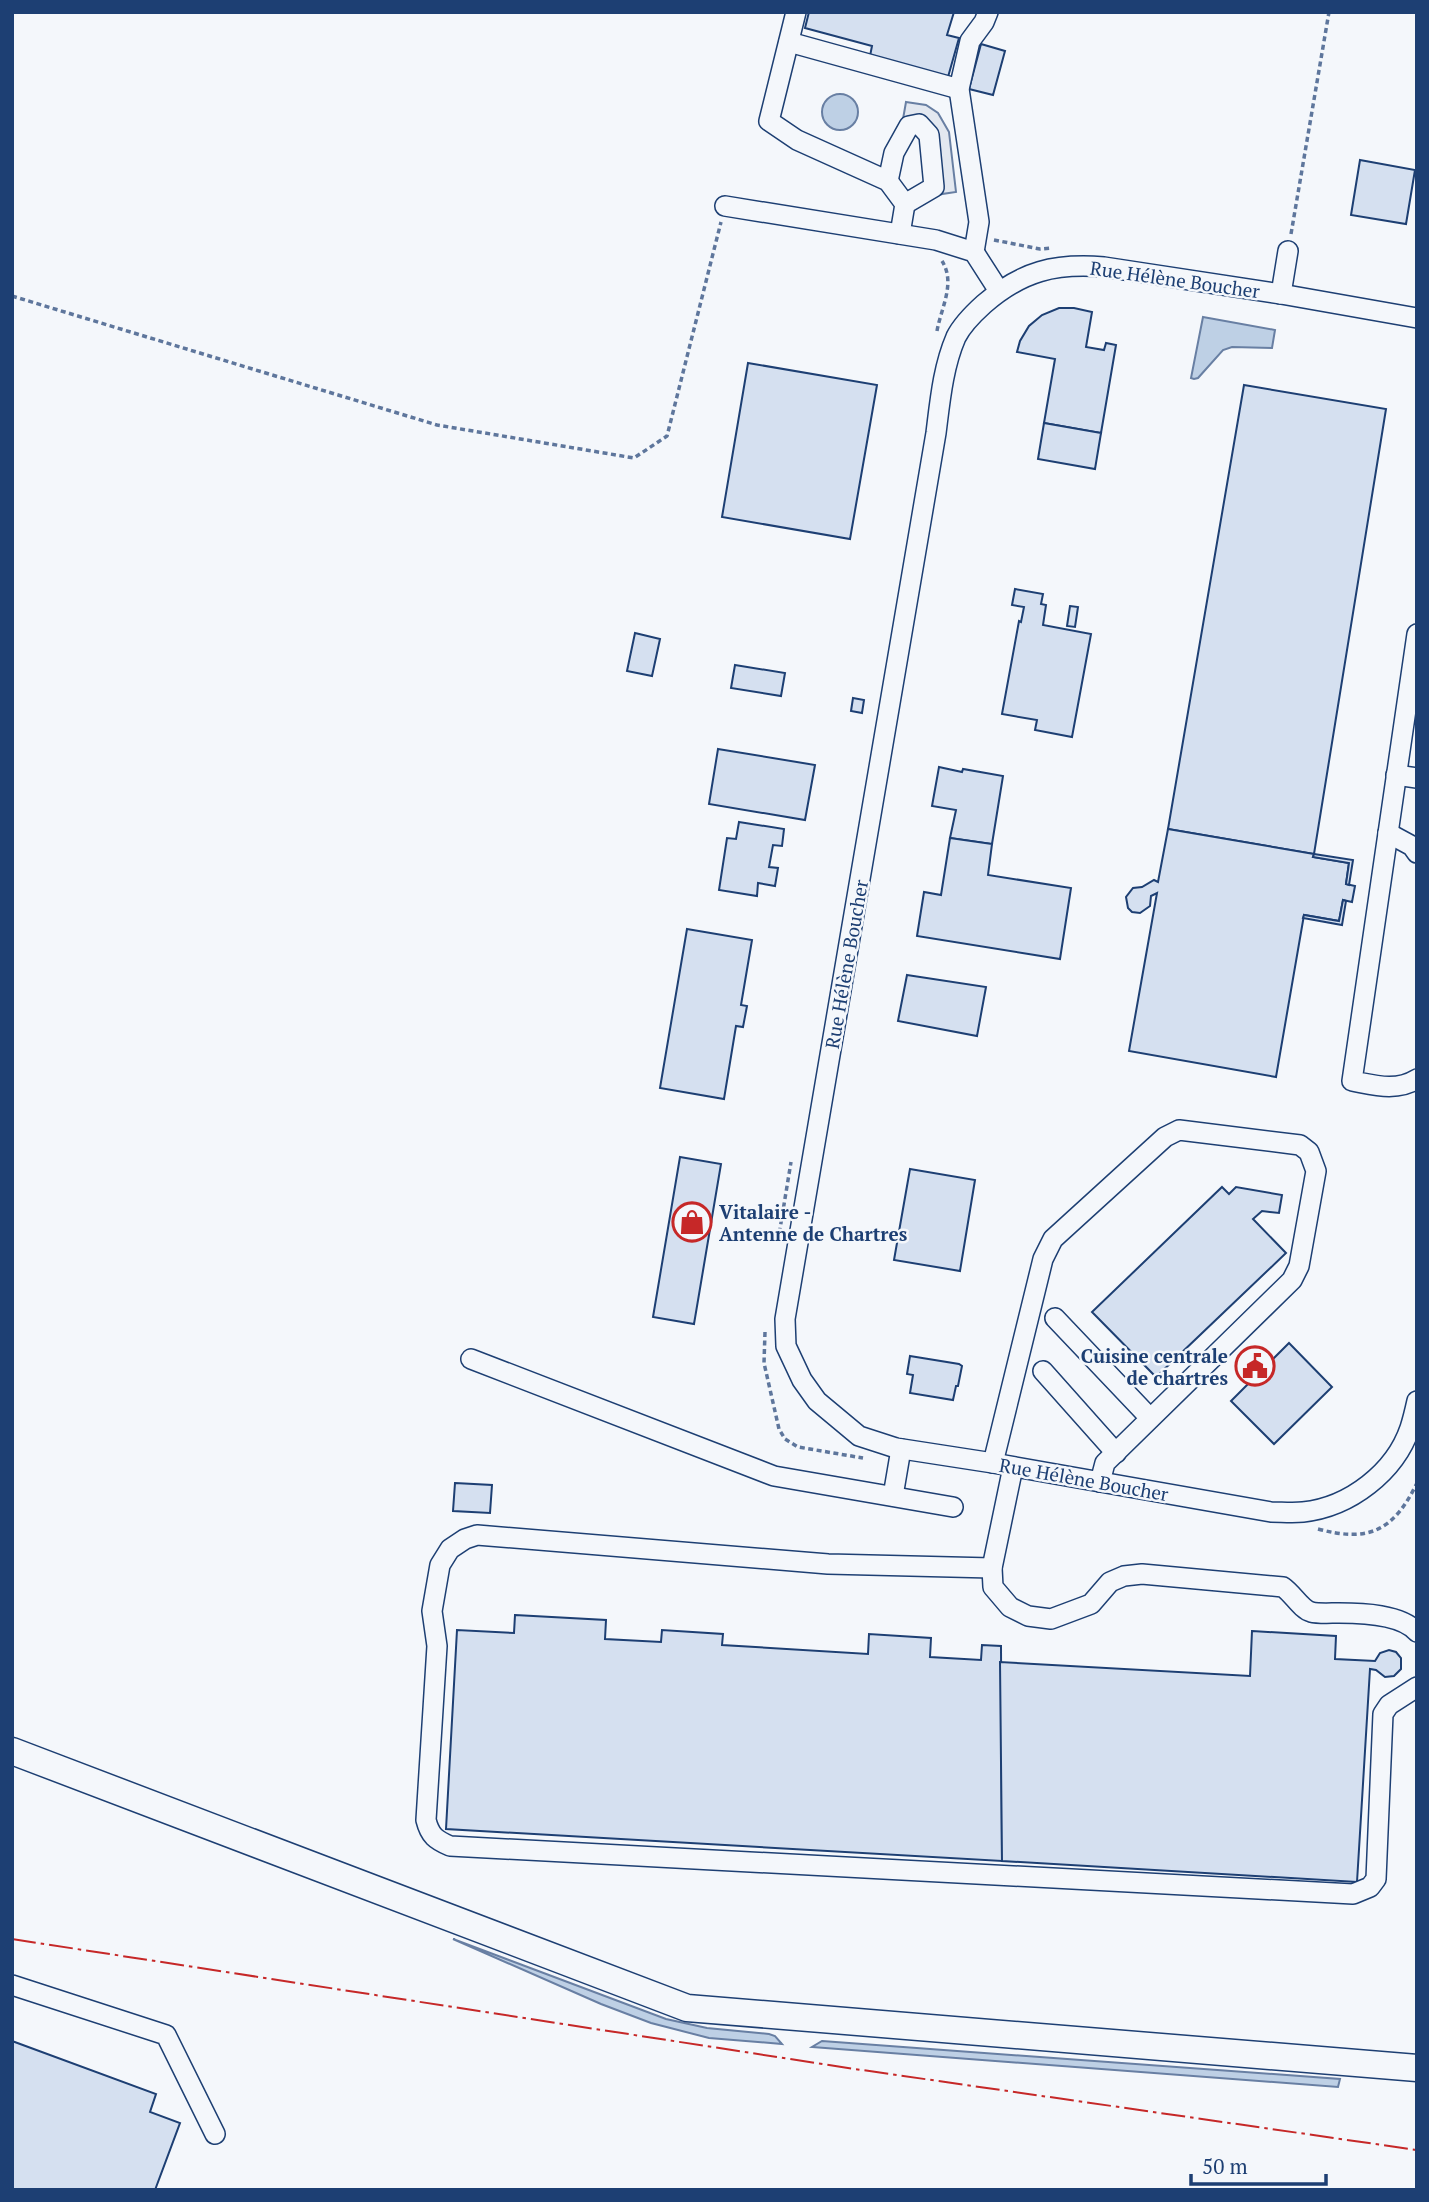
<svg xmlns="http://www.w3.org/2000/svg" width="1429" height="2202" font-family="'PT Serif',serif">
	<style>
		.parking { fill: #e3e8f0; stroke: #687fa3; stroke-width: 2 }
		.water { fill: #bed0e5; stroke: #687fa3; stroke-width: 2 }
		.building { fill: #d5e0f0; stroke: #1d3f73; stroke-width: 2 }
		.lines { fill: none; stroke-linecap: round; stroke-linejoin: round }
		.minor-casing { stroke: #1d3f73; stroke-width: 22 }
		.major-casing { stroke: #1d3f73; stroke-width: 29 }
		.path { stroke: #5e769c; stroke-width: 3.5; stroke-dasharray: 5 3.5; stroke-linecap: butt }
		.minor { stroke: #f4f7fb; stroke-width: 19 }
		.major { stroke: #f4f7fb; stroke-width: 26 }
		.power { stroke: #c62828; stroke-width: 2; stroke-dasharray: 24 5 3.5 5; stroke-linecap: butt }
		.labels { text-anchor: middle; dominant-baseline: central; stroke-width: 5; stroke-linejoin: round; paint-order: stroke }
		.street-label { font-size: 19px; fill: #1d3f73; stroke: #f4f7fb }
		.poi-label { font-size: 19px; font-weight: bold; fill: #1d3f73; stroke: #f4f7fb; text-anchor: start }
	</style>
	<rect width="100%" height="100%" fill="#f4f7fb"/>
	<!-- parking -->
	<polygon class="parking" points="906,102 926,105 938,113 949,132 956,192 942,194 937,144 903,119"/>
	<!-- water -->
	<g class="water">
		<circle cx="840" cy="112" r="18"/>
		<polygon points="1203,317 1275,330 1272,348 1232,347 1223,350 1198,378 1194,379 1191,378"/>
		<polygon points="453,1939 666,2019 707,2028 769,2034 775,2036 782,2044 709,2038 651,2023 601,2004"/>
		<polygon points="822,2041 1340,2079 1338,2087 812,2047"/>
	</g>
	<!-- building -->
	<g class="building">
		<polygon points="809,12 954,12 947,35 959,38 948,77 870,56 872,46 805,28"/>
		<polygon points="981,44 1005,51 993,95 969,89"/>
		<polygon points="1360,160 1415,170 1406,224 1351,215"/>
		<polygon points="1059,308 1074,308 1092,312 1086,347 1104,350 1106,343 1116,345 1101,433 1044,423 1055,359 1017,352 1020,341 1029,326 1042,315"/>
		<polygon points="748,363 877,385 850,539 722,517"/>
		<polygon points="1244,385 1386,409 1314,854 1168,829"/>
		<polygon points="1044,423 1101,433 1095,469 1038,459"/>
		<polygon points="1015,589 1043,594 1041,604 1046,605 1043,625 1091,634 1072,737 1035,730 1037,720 1002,714 1019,621 1021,622 1024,607 1012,605"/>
		<polygon points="1070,606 1078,607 1075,627 1067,626"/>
		<polygon points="635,633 660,639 652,676 627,671"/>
		<polygon points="735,665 785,673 781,696 731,688"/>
		<polygon points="853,698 864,700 862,713 851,711"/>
		<polygon points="718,749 815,765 805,820 709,804"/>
		<polygon points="939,767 962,772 963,769 1003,776 992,844 950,838 956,810 932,806"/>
		<polygon points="739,822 784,829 782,846 773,845 769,867 778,868 775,886 758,883 757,896 719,890 727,838 736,839"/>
		<polygon points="1168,829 1314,854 1313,857 1349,863 1346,884 1355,886 1352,902 1343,900 1339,921 1304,915 1276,1077 1129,1051 1157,893 1151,896 1150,906 1140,913 1132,912 1128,908 1126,897 1133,888 1142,887 1154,880 1158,882"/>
		<polygon points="950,838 992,844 988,875 1071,888 1060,959 917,936 924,892 941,895"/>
		<polygon points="1314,854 1353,860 1349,885 1346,884 1349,863 1313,857"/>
		<polygon points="1343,900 1346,901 1342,925 1303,918 1304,915 1339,921"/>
		<polygon points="687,929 752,940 741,1005 747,1006 743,1027 736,1026 724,1099 660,1088"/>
		<polygon points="907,975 986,987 977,1036 898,1021"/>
		<polygon points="680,1157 721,1164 694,1324 653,1317"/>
		<polygon points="910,1169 975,1180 960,1271 894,1260"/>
		<polygon points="1222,1187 1229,1194 1236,1187 1282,1195 1279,1213 1262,1211 1253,1219 1286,1253 1156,1377 1092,1312"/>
		<polygon points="1289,1343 1332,1387 1274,1444 1231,1401"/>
		<polygon points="910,1356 959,1364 962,1366 958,1386 956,1386 953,1400 910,1393 913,1375 907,1374"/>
		<polygon points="455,1483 492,1485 490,1513 453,1511"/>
		<polygon points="515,1615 606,1620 605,1639 661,1642 662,1630 723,1634 722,1645 868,1654 869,1634 931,1638 930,1657 981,1660 982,1645 1001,1646 1002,1861 446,1829 457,1630 514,1633"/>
		<polygon points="1252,1631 1336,1636 1335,1659 1375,1661 1380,1653 1389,1650 1396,1652 1401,1658 1401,1669 1394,1676 1385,1677 1376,1670 1370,1669 1357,1882 1002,1861 1000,1662 1250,1676"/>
		<polygon points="12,2041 156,2094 150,2112 180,2123 155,2190 12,2190"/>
	</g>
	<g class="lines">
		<!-- minor casing -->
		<g class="minor-casing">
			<g id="minor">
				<polyline points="796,12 769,121 797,140 888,181 905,204 900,234"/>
				<polyline points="789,42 959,89"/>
				<polyline points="888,181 894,153 909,126 919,124 929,135 934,187 905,204"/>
				<polyline points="725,206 936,240 974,252 999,291"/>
				<polyline points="974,252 979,222 959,89 970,41 984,22 988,12"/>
				<polyline points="1281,294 1288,251"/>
				<path d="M1417,318L1281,294L1104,267C1055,263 1022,271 984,304C974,313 962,325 956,337C943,367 940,401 936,433L785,1319L786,1346L802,1380L817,1401L859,1436L896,1448L993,1463L1271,1512C1281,1512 1293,1513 1303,1512C1350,1507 1395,1472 1410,1428C1413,1419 1415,1410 1417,1401"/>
				<path d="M1417,634L1352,1081C1374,1085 1396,1092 1417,1079"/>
				<polyline points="1396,775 1417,778"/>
				<polyline points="1388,833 1412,846 1417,853"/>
				<polyline points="1055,1318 1150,1418"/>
				<polyline points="471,1359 774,1476 953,1507"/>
				<polyline points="1043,1371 1116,1453"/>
				<polyline points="993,1463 1043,1259 1053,1239 1165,1137 1179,1130 1300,1145 1309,1152 1316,1171 1299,1266 1292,1280 1105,1463 1100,1482"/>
				<path d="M1013,1467L992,1568L993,1587L1010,1607L1028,1616L1051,1619L1091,1604L1110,1582L1124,1576L1142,1574L1283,1587C1293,1594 1301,1609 1311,1612C1319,1614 1330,1613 1339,1613C1362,1613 1401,1614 1417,1632"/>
				<polyline points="893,1496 901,1449"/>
				<path d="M992,1568L828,1564L477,1535L465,1539L450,1549L440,1565L432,1611L437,1646L426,1820C430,1836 436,1840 450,1846L1353,1894L1370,1887L1376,1879L1383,1714L1389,1705L1417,1687"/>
				<polyline points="12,1985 166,2035 215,2134"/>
			</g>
		</g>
		<!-- major casing -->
		<g class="major-casing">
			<polyline id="major" points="12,1751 687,2008 1417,2068"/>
		</g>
		<!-- path -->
		<g class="path">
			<polyline points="1291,234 1329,12"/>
			<polyline points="994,240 1040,249 1052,248"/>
			<polyline points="12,296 437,425 634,458 667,436 721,222"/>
			<path d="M937,331C941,308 956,283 942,261"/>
			<polyline points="778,1241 791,1162"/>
			<polyline points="765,1332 764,1363 779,1429 785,1439 798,1447 863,1458"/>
			<path d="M1318,1529C1370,1543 1394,1530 1417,1483"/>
		</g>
		<!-- minor -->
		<use href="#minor" class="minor"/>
		<!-- major -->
		<use href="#major" class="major"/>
		<!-- power -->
		<polyline class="power" points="12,1939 855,2069 1417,2150"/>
	</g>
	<!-- icons -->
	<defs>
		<g id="shop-ring" transform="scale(2.0125)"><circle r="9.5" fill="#f4f7fb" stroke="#c62828" stroke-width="1.5"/><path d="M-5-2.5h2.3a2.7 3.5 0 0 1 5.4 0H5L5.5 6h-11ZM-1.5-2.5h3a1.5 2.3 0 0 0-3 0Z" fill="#c62828"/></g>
		<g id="civic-ring" transform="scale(2.0125)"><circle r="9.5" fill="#f4f7fb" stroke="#c62828" stroke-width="1.5"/><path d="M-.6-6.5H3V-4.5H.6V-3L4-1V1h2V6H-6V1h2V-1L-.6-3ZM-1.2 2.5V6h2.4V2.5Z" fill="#c62828"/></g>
	</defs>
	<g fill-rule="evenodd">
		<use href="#shop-ring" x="692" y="1222"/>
		<use href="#civic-ring" x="1255" y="1366"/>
	</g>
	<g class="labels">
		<!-- street labels -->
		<g class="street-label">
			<text transform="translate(1175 279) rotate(8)">Rue Hélène Boucher</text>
			<text transform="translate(846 964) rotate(-80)">Rue Hélène Boucher</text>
			<text transform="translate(1084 1479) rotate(10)">Rue Hélène Boucher</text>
		</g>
		<!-- poi labels -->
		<g class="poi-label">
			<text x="719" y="1211">Vitalaire -<tspan x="719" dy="22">Antenne de Chartres</tspan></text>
			<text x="1228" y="1355" text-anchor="end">Cuisine centrale<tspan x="1228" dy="22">de chartres</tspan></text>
		</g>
	</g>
	<!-- border -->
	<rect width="1429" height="2202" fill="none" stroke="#1d3f73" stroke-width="28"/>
	<!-- scale -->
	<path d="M1191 2174v10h135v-10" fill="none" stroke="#1d3f73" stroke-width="3.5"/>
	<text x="1202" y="2174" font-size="21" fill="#1d3f73" stroke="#f4f7fb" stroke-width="5" paint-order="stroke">50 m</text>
</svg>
